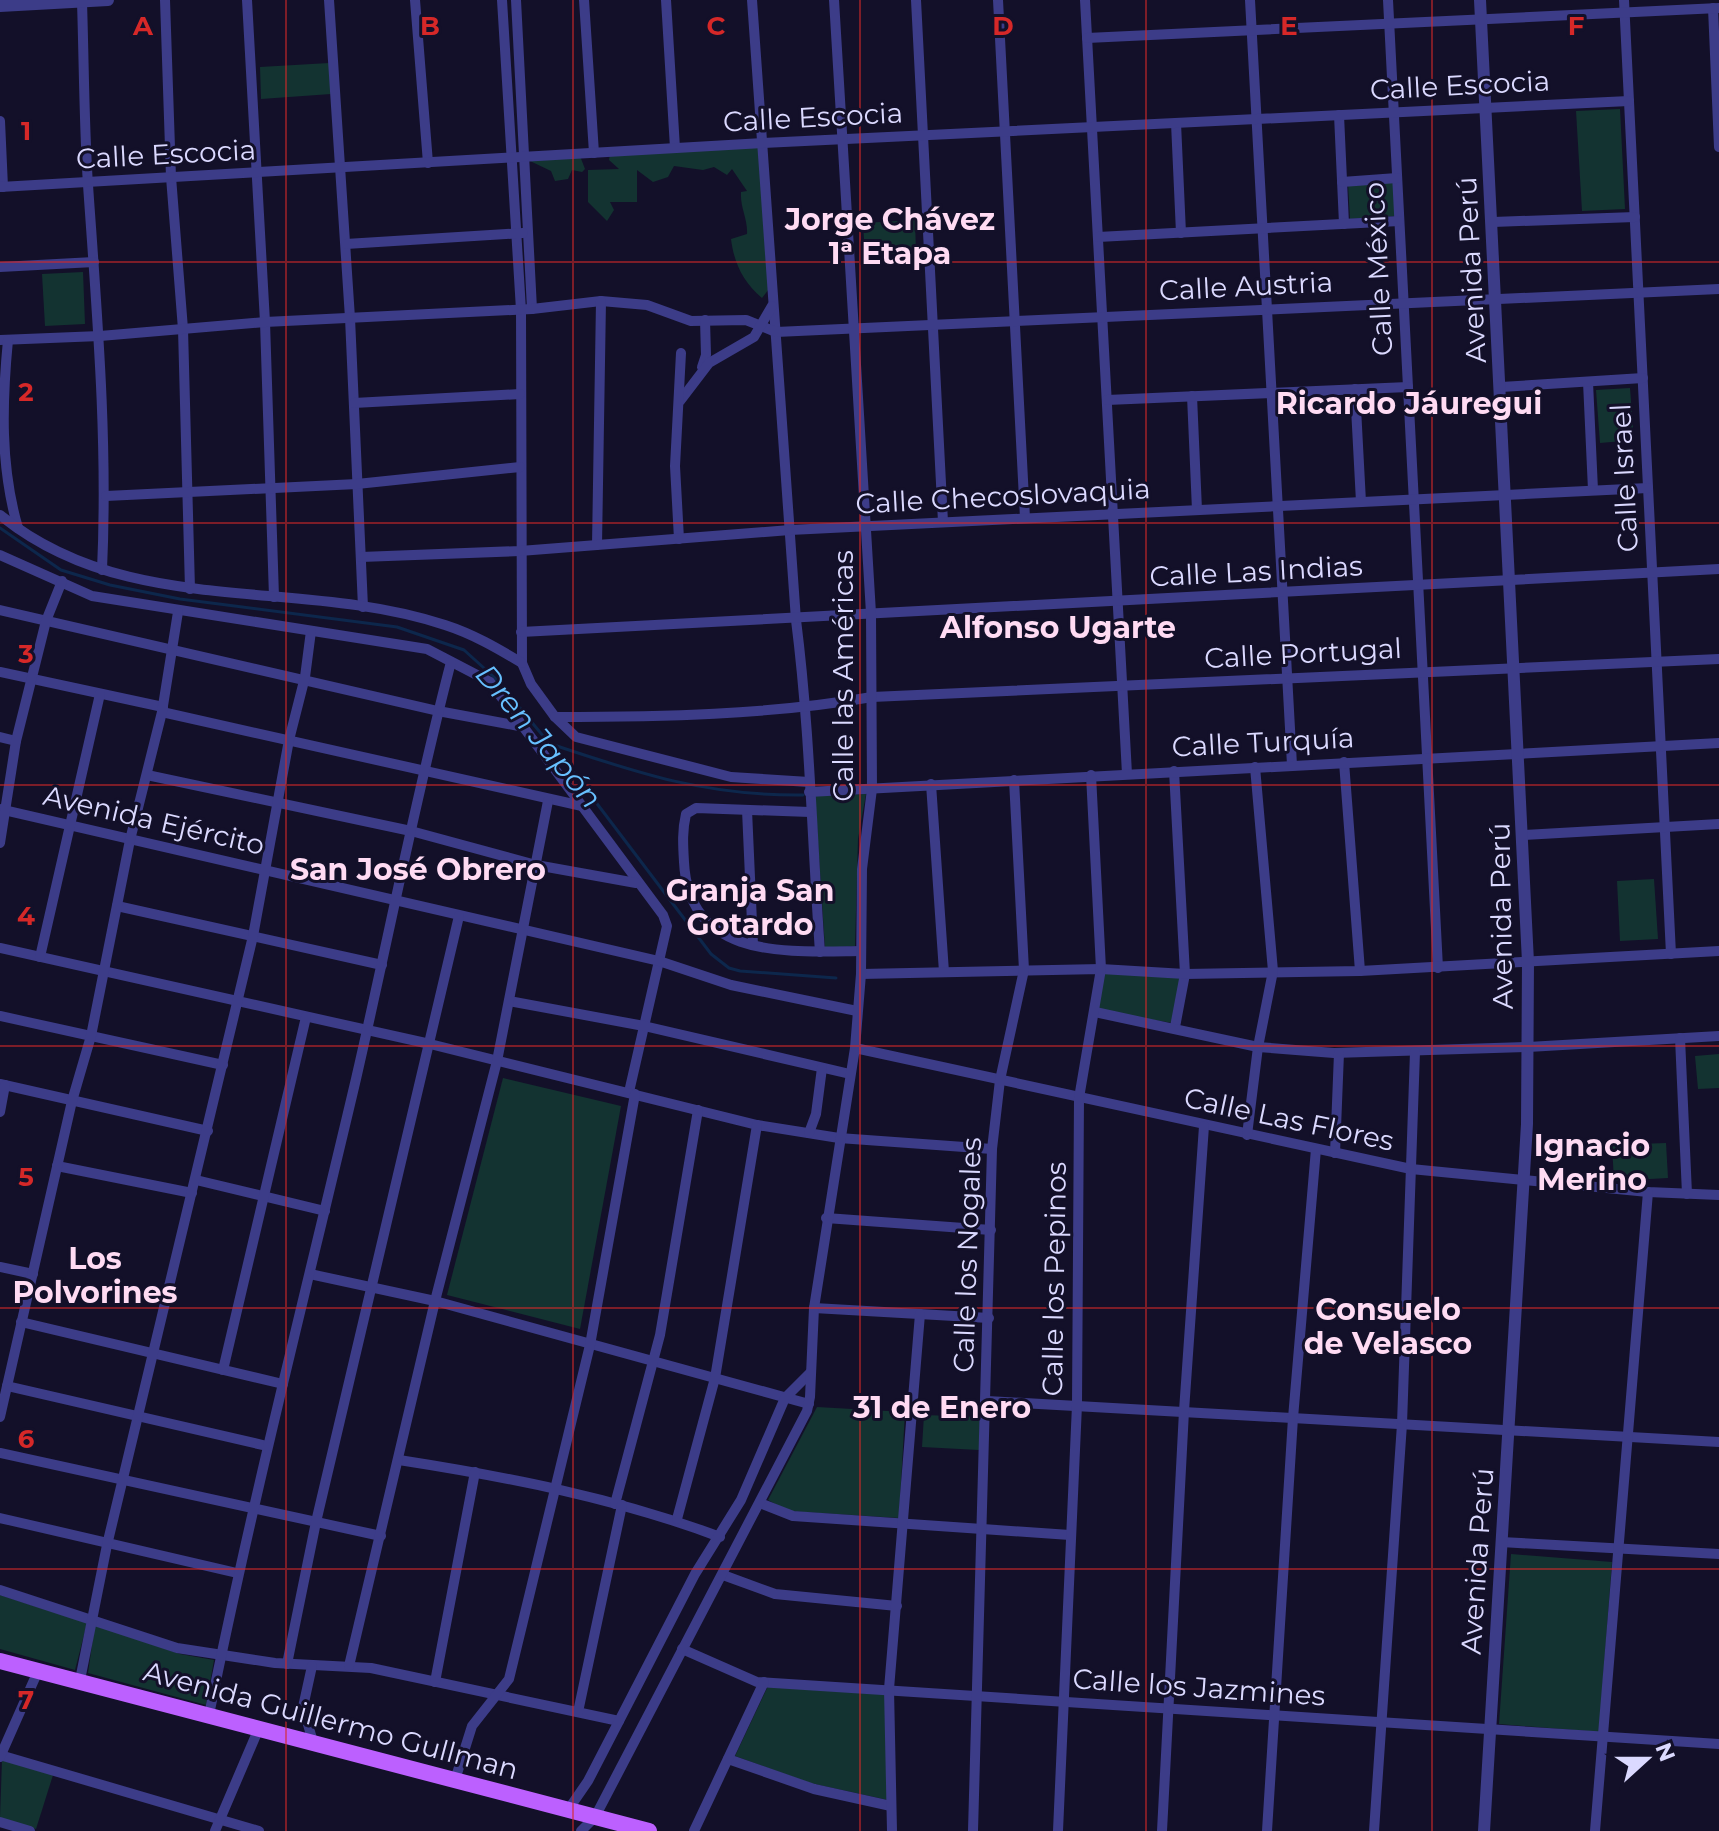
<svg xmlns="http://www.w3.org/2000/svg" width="1719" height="1831" font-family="Montserrat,sans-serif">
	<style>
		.green { fill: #133331 }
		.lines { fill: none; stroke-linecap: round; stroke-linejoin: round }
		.stream { stroke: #0d274c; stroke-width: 3 }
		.minor { stroke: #3c3c88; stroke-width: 10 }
		.tertiary { stroke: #3c3c88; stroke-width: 12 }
		.primary { stroke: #bc60ff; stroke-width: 16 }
		.grid { fill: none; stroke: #d62828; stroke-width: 2; stroke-opacity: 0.55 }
		.labels { text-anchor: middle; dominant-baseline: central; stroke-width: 6; stroke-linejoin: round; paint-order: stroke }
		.street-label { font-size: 28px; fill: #dbd9ff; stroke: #131029 }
		.neighbourhood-label { font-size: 30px; font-weight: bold; fill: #ffdbf3; stroke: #131029 }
		.water-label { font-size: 30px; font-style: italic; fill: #67c0ff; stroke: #131029 }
		.grid-label { font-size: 26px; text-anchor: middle; font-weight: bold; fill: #d62828; stroke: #131029; stroke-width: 6; stroke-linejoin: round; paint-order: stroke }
	</style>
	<rect width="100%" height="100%" fill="#131029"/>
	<!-- green -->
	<g class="green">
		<polygon points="329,63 331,94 261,99 260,67"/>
		<polygon points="1620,109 1625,209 1582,211 1576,111"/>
		<path d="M763,143L769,289L762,298C743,282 734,263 731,239L747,234C748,219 740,208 741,192L747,191L732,169L727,175L714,167L703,170L674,166L668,177L653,182L637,170V202H610L614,210L607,221L588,202V170L619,169L609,160L610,154Z"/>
		<polygon points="580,156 585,169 582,172 572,170 568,179 555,181 551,171 530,161"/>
		<polygon points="1393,181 1395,216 1350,219 1348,184"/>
		<polygon points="915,220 916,253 865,255 863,223"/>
		<polygon points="83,272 85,324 45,326 42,274"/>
		<polygon points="1630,388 1634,440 1600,443 1596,390"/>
		<polygon points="866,794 858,839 855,946 825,948 815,796"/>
		<polygon points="1654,879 1658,939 1620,941 1617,881"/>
		<polygon points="1103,971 1181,976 1173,1023 1097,1011"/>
		<polygon points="1719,1054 1719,1088 1698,1089 1695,1056"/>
		<polygon points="503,1078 621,1106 580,1329 447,1295"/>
		<polygon points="1666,1143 1668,1178 1614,1181 1612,1145"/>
		<polygon points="817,1407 905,1412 899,1518 788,1511 768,1500"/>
		<polygon points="924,1415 980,1417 979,1450 922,1447"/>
		<polygon points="1511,1554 1612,1562 1599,1732 1499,1724"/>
		<polygon points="0,1595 87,1623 75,1670 0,1649"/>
		<polygon points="95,1624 180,1654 214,1660 206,1705 88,1673"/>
		<polygon points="768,1686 885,1693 888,1800 810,1783 735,1756"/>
		<polygon points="2,1760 53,1775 36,1829 0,1818"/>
	</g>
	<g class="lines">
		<!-- stream -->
		<g class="stream">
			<polyline points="0,528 61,570 110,585 180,599 397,627 464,650 495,678 573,772 711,954 729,968 740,971 836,978"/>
			<path d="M551,744C640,774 707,796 803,795"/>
		</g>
		<!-- minor -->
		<g class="minor">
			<polyline points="165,0 171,177 183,329 190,589"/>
			<polyline points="247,0 265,322 274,597"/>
			<polyline points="329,0 350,318 363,607"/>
			<polyline points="415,0 428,163"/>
			<polyline points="502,0 521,310 522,663 531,684 555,717 576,737 731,777 809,782"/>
			<polyline points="516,0 532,309"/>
			<polyline points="584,0 594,153"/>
			<polyline points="666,0 675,148"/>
			<path d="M752,0L796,620C810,730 812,841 820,952"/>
			<polyline points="916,0 943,522"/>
			<polyline points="998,0 1025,518"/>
			<polyline points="1085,0 1127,774"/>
			<polyline points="1250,0 1292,765"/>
			<polyline points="1388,0 1438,968"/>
			<polyline points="1624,0 1671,954"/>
			<path d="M82,2C84,63 84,124 88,185C97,314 108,441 102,570"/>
			<polyline points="1713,8 1719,147"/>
			<polyline points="1087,38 1719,8"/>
			<polyline points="1339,115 1344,224"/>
			<polyline points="0,121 3,187"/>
			<polyline points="1176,123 1181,233"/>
			<polyline points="1342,182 1397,178"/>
			<polyline points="0,187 763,143 1629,101"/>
			<polyline points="1493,222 1635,217"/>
			<polyline points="1098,237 1399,221"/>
			<polyline points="346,244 523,233"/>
			<polyline points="0,267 94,262"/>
			<polyline points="0,340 100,336 265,322 532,309 601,301 647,305 691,321 746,320 776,332 1719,289"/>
			<path d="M8,340C2,403 0,466 18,528"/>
			<polyline points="702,367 706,355 705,320"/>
			<polyline points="1588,382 1593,490"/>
			<polyline points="1501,387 1643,378"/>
			<polyline points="1355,389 1361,502"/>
			<polyline points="1192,396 1197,510"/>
			<polyline points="1107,400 1408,387"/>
			<polyline points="680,401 709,363 754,337 772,306"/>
			<polyline points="354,403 520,394"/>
			<polyline points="106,496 357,484 520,467"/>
			<path d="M0,515C129,620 297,576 445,625C473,634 497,648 522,663"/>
			<polyline points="679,539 675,466 681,353"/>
			<polyline points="597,545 601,301"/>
			<polyline points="0,555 92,596 427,649 475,674 490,682 663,915 667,926 629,1092"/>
			<polyline points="361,557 520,551 790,530 1648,488"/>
			<polyline points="0,610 438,711 524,727"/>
			<polyline points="521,632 1719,569"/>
			<polyline points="0,672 163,707"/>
			<polyline points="162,712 582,806"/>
			<path d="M555,717C661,717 768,715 872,697L1719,659"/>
			<polyline points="0,737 16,741"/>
			<polyline points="1344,762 1360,971"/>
			<polyline points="1174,771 1185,974 1175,1027"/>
			<polyline points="147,775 411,831 536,865 636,883"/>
			<polyline points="931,784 944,972"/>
			<polyline points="809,792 1719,743"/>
			<polyline points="0,809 659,961 731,985 857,1011"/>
			<polyline points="747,810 753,945"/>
			<path d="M810,812L696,808L686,814C682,831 683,845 684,862C689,960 787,952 860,951"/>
			<polyline points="1523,835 1719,824"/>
			<polyline points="0,843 16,741 46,621 62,581"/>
			<polyline points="117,906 382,965"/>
			<polyline points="0,948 430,1044 757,1125 839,1138 992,1149"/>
			<polyline points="40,957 100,694"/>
			<polyline points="861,974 1101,969 1185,974 1360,971 1719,951"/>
			<polyline points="509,1001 644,1026 850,1074"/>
			<polyline points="1095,1012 1258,1047 1334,1053 1528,1047 1719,1036"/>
			<polyline points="0,1016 223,1065"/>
			<polyline points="1680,1038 1687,1194"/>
			<polyline points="855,1048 1411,1169 1648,1192 1719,1195"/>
			<polyline points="0,1084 208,1131"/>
			<polyline points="0,1112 5,1085"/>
			<polyline points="809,1133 816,1114 822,1068"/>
			<polyline points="1247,1135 1258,1047 1273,971 1255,767"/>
			<polyline points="1335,1153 1339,1053"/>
			<polyline points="57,1166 192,1193"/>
			<polyline points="196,1180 325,1211"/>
			<polyline points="826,1218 991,1230"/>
			<polyline points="0,1267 33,1274"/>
			<polyline points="310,1274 435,1301 809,1404"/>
			<polyline points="814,1308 989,1318"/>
			<polyline points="21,1322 283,1384"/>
			<polyline points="223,1370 306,1017"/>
			<polyline points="7,1386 267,1446"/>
			<polyline points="987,1401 1719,1442"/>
			<polyline points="0,1417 72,1101 91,1036 130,840 162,712 178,612"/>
			<polyline points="0,1453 381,1536"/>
			<path d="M399,1460C508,1477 617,1498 720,1537"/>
			<polyline points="760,1503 793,1516 1070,1535"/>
			<polyline points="615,1504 660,1335 698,1110"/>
			<polyline points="0,1518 237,1573"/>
			<polyline points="677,1519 715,1378 757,1125"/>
			<polyline points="1501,1542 1719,1554"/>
			<polyline points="723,1575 775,1594 897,1606"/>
			<polyline points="0,1590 177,1648 275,1663 371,1668 619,1721"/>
			<polyline points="682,1649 757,1682 1719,1744"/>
			<polyline points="287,1664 316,1522 459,916"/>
			<polyline points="312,1666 303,1707 313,1742"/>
			<polyline points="349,1666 435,1301 497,1061 548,801"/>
			<polyline points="80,1680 107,1545 253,936 289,740 305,677 311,631"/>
			<polyline points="435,1682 475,1472"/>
			<polyline points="578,1712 622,1505"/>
			<path d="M209,1715C252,1502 306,1291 356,1079C388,940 415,800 451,662"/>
			<polyline points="0,1755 259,1831"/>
			<polyline points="0,1757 38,1671"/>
			<polyline points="728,1759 814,1789 891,1806"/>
			<polyline points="455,1780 472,1726 509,1679 590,1345 635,1094"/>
			<polyline points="568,1810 588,1781 695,1574 741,1500 785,1398 810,1373"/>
			<polyline points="0,1822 30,1831"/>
			<polyline points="215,1831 259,1728"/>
			<polyline points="581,1831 595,1817 807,1411 810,1397 814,1308 855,1048 861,974 862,869 872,789 871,613 834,0"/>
			<polyline points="694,1831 764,1682"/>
			<polyline points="892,1831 889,1689 920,1314"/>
			<polyline points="973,1831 992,1149 1000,1080 1024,970 1014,780"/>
			<polyline points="1058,1831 1077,1405 1079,1098 1101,969 1091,775"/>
			<polyline points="1162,1831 1184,1411 1204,1126"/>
			<polyline points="1267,1831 1293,1418 1316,1149"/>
			<polyline points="1374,1831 1402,1424 1415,1052"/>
			<polyline points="1595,1831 1648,1192"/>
		</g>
		<!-- tertiary -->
		<g class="tertiary">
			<polyline points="1480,0 1528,962 1527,1124 1484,1831"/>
			<polyline points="0,6 108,0"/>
		</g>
		<!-- primary -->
		<polyline class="primary" points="0,1661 649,1831"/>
	</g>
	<!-- grid -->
	<path class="grid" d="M286,0V1831M573,0V1831M860,0V1831M1146,0V1831M1432,0V1831M0,262H1719M0,523H1719M0,785H1719M0,1046H1719M0,1308H1719M0,1569H1719"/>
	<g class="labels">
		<!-- street labels -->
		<g class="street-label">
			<text transform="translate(1460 85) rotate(-3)">Calle Escocia</text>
			<text transform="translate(813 117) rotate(-3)">Calle Escocia</text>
			<text transform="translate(166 154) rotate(-3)">Calle Escocia</text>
			<text transform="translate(1378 269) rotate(-93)">Calle México</text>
			<text transform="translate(1471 270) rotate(-93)">Avenida Perú</text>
			<text transform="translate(1246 286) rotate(-3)">Calle Austria</text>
			<text transform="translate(1624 478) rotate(-93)">Calle Israel</text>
			<text transform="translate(1003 496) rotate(-3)">Calle Checoslovaquia</text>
			<text transform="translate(1256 571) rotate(-3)">Calle Las Indias</text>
			<text transform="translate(1303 653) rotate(-3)">Calle Portugal</text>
			<text transform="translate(843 676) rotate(-90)">Calle las Américas</text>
			<text transform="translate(1263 742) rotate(-3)">Calle Turquía</text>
			<text transform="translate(154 820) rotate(13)">Avenida Ejército</text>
			<text transform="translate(1501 916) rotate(-91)">Avenida Perú</text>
			<text transform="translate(1289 1119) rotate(12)">Calle Las Flores</text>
			<text transform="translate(967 1255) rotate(-88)">Calle los Nogales</text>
			<text transform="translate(1054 1279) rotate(-89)">Calle los Pepinos</text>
			<text transform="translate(1477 1561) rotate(-86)">Avenida Perú</text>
			<text transform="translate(1199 1687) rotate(4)">Calle los Jazmines</text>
			<text transform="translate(331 1720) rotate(15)">Avenida Guillermo Gullman</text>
		</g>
		<!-- neighbourhood labels -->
		<g class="neighbourhood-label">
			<text x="890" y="219">Jorge Chávez<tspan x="890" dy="34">1ª Etapa</tspan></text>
			<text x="1409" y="403">Ricardo Jáuregui</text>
			<text x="1058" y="627">Alfonso Ugarte</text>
			<text x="418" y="869">San José Obrero</text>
			<text x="750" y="890">Granja San<tspan x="750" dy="34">Gotardo</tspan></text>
			<text x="1592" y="1145">Ignacio<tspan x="1592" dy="34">Merino</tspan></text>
			<text x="95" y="1258">Los<tspan x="95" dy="34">Polvorines</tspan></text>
			<text x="1388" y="1309">Consuelo<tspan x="1388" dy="34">de Velasco</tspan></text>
			<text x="942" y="1407">31 de Enero</text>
		</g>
		<!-- water labels -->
		<g class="water-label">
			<text transform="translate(539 736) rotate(50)">Dren Japón</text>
		</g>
	</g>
	<g class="grid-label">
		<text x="143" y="35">A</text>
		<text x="430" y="35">B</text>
		<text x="716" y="35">C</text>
		<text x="1003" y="35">D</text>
		<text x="1289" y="35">E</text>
		<text x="1576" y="35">F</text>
		<text x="26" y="140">1</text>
		<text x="26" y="401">2</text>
		<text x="26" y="663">3</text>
		<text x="26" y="925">4</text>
		<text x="26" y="1186">5</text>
		<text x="26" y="1448">6</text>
		<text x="26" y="1709">7</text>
	</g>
	<!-- north arrow -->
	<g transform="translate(1647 1759) rotate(69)" stroke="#131029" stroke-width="6" paint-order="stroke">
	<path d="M0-6L14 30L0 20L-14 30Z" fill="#dbd9ff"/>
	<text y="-12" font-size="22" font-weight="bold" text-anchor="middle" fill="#dbd9ff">N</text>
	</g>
</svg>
